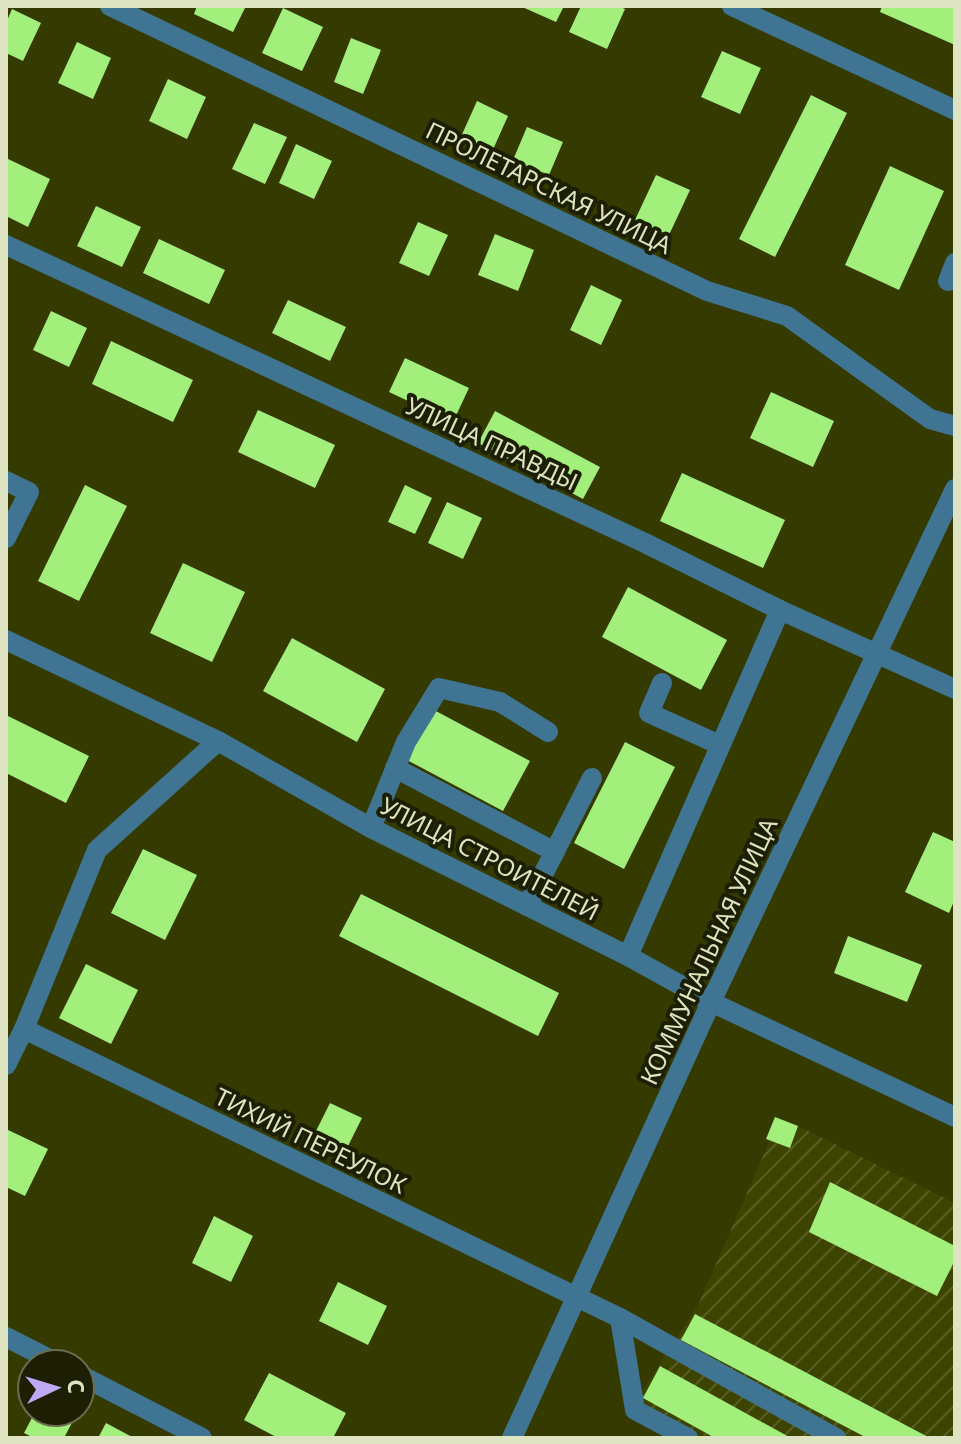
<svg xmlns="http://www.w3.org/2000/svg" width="961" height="1444" font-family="'Noto Sans',sans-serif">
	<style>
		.industrial { fill: url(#industrial-furrows) }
		.building { fill: #a3ef7b }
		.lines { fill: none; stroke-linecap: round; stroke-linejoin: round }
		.minor { stroke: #3f7593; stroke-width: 20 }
		.labels { text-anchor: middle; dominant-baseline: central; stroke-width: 8; stroke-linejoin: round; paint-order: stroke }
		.street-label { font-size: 24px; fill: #dee4c1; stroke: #1c1f03 }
	</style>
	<defs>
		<pattern id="industrial-furrows" width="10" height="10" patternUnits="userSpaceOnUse" patternTransform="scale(2)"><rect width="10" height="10" fill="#3d4400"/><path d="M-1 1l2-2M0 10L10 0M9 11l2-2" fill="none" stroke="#595f23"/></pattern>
	</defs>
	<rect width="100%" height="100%" fill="#343a00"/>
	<!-- industrial -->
	<polygon class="industrial" points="798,1126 955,1203 955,1438 705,1438 636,1401 699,1303 770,1140 790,1147"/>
	<!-- building -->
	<g class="building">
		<polygon points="197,6 246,6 233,32 194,14"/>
		<polygon points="520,6 564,6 556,22"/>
		<polygon points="581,6 618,6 625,9 607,49 569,32"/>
		<polygon points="882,6 955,6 955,45 880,12"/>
		<polygon points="283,8 323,27 302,71 262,53"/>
		<polygon points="12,9 41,23 23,61 6,53 6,23"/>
		<polygon points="351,38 381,50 363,94 334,82"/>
		<polygon points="77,42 111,58 93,99 58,83"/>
		<polygon points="722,51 761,68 740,114 701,97"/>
		<polygon points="168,79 206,97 187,139 149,121"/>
		<polygon points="811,95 847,113 775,257 739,239"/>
		<polygon points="477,101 508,116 491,154 460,139"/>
		<polygon points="254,123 287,137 265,184 232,169"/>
		<polygon points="527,127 563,142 549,175 513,160"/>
		<polygon points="296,144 332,161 314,199 279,183"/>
		<polygon points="6,158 50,179 28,227 6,216"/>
		<polygon points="890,166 944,191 899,290 845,265"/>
		<polygon points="656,175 690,190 669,235 635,220"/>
		<polygon points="96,206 141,227 122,267 77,246"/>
		<polygon points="418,222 448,235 429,276 399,263"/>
		<polygon points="495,234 534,250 518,291 478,275"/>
		<polygon points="159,239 225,270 209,304 143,273"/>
		<polygon points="591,285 622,300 601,345 570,330"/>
		<polygon points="288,300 346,327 330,361 272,333"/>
		<polygon points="51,311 87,328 69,367 33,350"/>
		<polygon points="111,341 193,380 173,422 92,384"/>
		<polygon points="405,358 469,388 453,422 389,392"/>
		<polygon points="771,392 834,421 813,467 750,438"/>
		<polygon points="258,410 335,445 315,488 238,452"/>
		<polygon points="495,411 600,467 583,499 478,443"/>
		<polygon points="682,473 785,520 763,568 660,521"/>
		<polygon points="85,485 127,506 79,601 38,581"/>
		<polygon points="405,485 432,498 415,534 388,522"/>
		<polygon points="447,502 482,518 463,559 428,543"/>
		<polygon points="183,563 245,592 212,662 150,633"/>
		<polygon points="628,587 727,640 701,690 602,637"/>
		<polygon points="292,638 385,689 357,742 263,691"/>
		<polygon points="434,710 530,761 503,811 407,760"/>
		<polygon points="6,715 89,756 66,803 6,773"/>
		<polygon points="625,742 675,767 624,869 574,843"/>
		<polygon points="933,832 955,842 955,899 949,913 905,892"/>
		<polygon points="143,849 197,875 165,940 111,913"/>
		<polygon points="361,894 559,993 538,1036 339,936"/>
		<polygon points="848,936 922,965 907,1002 834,973"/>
		<polygon points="86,964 138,990 111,1044 59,1018"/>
		<polygon points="330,1103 362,1118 344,1154 312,1139"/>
		<polygon points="775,1117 798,1126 790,1148 766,1139"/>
		<polygon points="6,1129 48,1149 25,1196 6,1187"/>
		<polygon points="830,1182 955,1246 955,1260 937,1296 809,1232"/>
		<polygon points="214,1216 253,1236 231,1282 192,1263"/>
		<polygon points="338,1282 387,1306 368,1345 319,1321"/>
		<polygon points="695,1314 930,1438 867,1438 681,1340"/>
		<polygon points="660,1366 791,1438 715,1438 643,1398"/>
		<polygon points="269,1373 346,1413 333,1438 278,1438 244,1420"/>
		<polygon points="35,1412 70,1412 76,1415 64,1438 34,1438 24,1433"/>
		<polygon points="106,1423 134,1438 98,1438"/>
	</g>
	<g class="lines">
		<!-- minor -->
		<g class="minor">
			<polyline points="110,6 707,291 787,316 930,419 955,426"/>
			<polyline points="732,6 955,110"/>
			<polyline points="6,245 645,543 780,610 955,689"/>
			<polyline points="948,281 955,263"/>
			<polyline points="6,481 29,492 6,538"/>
			<polyline points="6,640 218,741 371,828 628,956 711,1002 955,1117"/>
			<polyline points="662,683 649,713 720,745"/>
			<polyline points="395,768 555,852"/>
			<polyline points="371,828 406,742 439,688 500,702 548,732"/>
			<polyline points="527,906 592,778"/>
			<polyline points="628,956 780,610"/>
			<polyline points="24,1029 620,1318 836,1438"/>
			<polyline points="6,1065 24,1029 97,850 218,741"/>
			<polyline points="620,1318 635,1410 688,1438"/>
			<polyline points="6,1337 59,1364"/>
			<polyline points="80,1375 202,1438"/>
			<polyline points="512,1438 711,1002 955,489"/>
		</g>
	</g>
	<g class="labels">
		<!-- street labels -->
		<g class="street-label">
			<text transform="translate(549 187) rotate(26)">ПРОЛЕТАРСКАЯ УЛИЦА</text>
			<text transform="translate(492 443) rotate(25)">УЛИЦА ПРАВДЫ</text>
			<text transform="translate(490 858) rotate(27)">УЛИЦА СТРОИТЕЛЕЙ</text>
			<text transform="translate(708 951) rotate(-65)">КОММУНАЛЬНАЯ УЛИЦА</text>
			<text transform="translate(311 1140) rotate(26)">ТИХИЙ ПЕРЕУЛОК</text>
		</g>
	</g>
	<!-- border -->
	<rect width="961" height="1444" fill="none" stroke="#dee4c1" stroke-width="16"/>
	<!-- north arrow -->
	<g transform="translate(56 1388) rotate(86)"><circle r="38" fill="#1c1f03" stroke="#6a6e4f" stroke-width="2"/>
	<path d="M0-6L14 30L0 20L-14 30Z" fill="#bda9f5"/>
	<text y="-12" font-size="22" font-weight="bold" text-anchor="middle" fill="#dee4c1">С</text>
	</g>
</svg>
